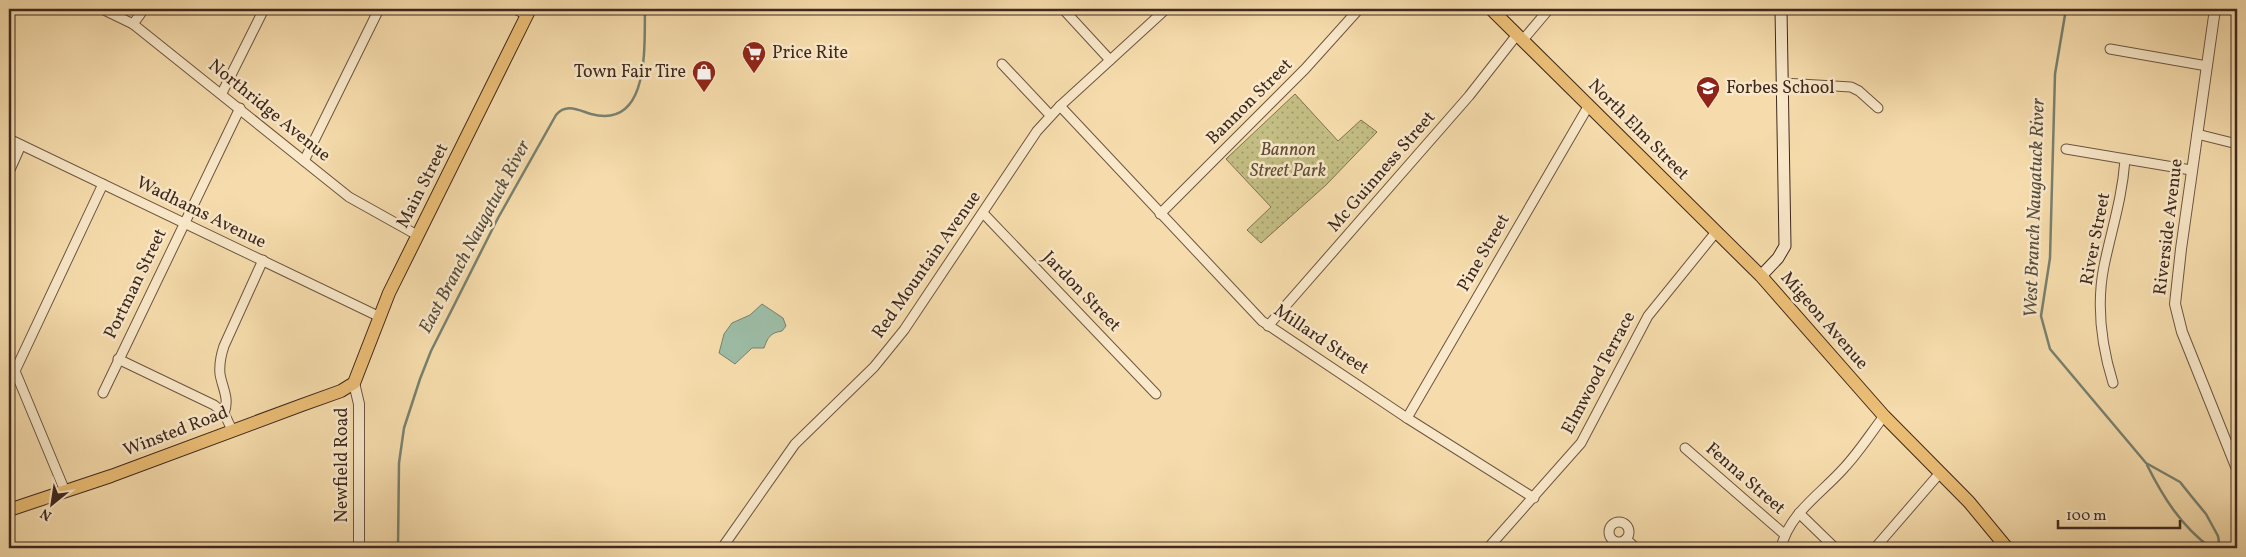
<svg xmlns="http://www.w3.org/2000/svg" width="2246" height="557" font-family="Vollkorn,serif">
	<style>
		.park { fill: url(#park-dots); stroke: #807351 }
		.water { fill: #9dbca6; stroke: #778170 }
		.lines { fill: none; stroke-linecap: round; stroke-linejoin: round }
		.stream { stroke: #778170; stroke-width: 2.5 }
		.minor-casing { stroke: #6c5542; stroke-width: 11 }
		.tertiary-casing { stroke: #6c5542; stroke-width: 12 }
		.secondary-casing { stroke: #3e281e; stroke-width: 13 }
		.primary-casing { stroke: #3e281e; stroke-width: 14 }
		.minor { stroke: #f9e8c9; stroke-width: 9 }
		.tertiary { stroke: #f9e8c9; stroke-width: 10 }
		.secondary { stroke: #f9e8c9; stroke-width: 11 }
		.primary { stroke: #ebbe76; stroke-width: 12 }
		.labels { text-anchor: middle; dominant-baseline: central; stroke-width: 5; stroke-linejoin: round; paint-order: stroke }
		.poi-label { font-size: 18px; fill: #3e281e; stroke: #f9e8c9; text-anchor: start }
		.street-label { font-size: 18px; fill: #3e281e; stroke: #f9e8c9 }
		.park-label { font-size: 18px; font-style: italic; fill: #5f4e38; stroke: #f9e8c9 }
		.water-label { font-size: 19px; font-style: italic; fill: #564d40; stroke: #f9e8c9 }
	</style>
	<defs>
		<pattern id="park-dots" width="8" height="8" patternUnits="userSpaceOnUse" patternTransform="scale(1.25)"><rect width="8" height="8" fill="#c3be84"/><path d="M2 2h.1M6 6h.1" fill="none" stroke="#a09a6b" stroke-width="1.8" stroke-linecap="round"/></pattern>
	</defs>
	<rect width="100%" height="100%" fill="#f6dcac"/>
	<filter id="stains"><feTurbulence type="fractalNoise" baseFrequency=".004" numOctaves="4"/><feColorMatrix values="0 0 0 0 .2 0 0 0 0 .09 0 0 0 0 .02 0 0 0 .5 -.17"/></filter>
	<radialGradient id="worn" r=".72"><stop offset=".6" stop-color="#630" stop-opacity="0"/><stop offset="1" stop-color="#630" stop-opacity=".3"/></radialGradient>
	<!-- park -->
	<polygon class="park" points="1295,94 1338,141 1361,120 1377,132 1326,185 1261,243 1247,230 1271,207 1226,159"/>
	<!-- water -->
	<path class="water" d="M762,304L783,318L786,326L782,331C770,333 768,337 764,348H752L735,364L719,353L724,334L732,323L750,315Z"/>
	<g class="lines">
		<!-- stream -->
		<g class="stream">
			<polyline points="2066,9 2055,74 2050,258 2041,316 2050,349 2146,463 2180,482 2192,497 2206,514 2218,536 2220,548"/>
			<path d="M2147,465C2163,497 2181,526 2211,548"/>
			<path d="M398,548L399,463L404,428L420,379L431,351L498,218L556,115C566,103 578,110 591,114C651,130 644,44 645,9"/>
		</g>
		<!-- minor casing -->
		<g class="minor-casing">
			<g id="minor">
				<polyline points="102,9 133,24 349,197 417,235"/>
				<polyline points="515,9 527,15"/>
				<polyline points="1063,9 1110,60"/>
				<polyline points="133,24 144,9"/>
				<polyline points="1522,41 1549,9"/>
				<polyline points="2110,49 2207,66"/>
				<polyline points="1002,64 1050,115"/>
				<polyline points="1783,83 1851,87 1859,91 1878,108"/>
				<polyline points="222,93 264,9"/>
				<polyline points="1060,106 1262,321 1407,418 1534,498"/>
				<polyline points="2197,134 2237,144"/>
				<polyline points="9,139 380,317"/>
				<polyline points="2066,149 2191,170"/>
				<polyline points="304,161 379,9"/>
				<polyline points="9,172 21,145"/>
				<polyline points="983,213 1156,394"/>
				<polyline points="1160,214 1305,69 1359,9"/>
				<polyline points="1268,326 1469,96 1516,36"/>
				<polyline points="118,359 214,405 224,413"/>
				<polyline points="15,371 103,184"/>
				<polyline points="15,371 65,491"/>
				<path d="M2113,383C2101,344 2096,306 2104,266C2112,228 2122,199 2125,160"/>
				<polyline points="103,393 240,108"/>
				<polyline points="1407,418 1589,105"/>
				<path d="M232,430L224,413C230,399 222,387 220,374C219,364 221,355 224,346L263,260"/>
				<polyline points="1685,448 1784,534"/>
				<polyline points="1799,513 1835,548"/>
				<circle cx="1619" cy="532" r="10"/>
				<polyline points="1626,539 1636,548"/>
				<polyline points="722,548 795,444 874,367 904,330 1037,131 1060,106 1166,9"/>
				<polyline points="1488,548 1581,443 1648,316 1716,232"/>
				<path d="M1781,548C1789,513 1821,494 1844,468C1859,452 1871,433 1884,416"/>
				<polyline points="1875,548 1939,474"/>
			</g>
		</g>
		<!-- tertiary casing -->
		<g class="tertiary-casing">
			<g id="tertiary">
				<polyline points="2215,9 2181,249 2175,304 2182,332 2237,469"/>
				<polyline points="354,383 359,404 359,548"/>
			</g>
		</g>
		<!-- secondary casing -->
		<g class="secondary-casing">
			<polyline id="secondary" points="1761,276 1778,258 1785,246 1781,9"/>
		</g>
		<!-- primary casing -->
		<g class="primary-casing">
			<g id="primary">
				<polyline points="1491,9 1761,276 1884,416 1969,502 2007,548"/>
				<polyline points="9,510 111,476 302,405 341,391 354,383 389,293 530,9"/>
			</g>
		</g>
		<!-- minor -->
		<use href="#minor" class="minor"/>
		<!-- tertiary -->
		<use href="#tertiary" class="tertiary"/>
		<!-- secondary -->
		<use href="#secondary" class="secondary"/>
		<!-- primary -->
		<use href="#primary" class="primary"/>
	</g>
	<!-- icons -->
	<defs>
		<g id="supermarket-pin" transform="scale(1.25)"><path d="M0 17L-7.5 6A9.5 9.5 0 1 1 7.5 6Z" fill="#8f2418" stroke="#f9e8c9"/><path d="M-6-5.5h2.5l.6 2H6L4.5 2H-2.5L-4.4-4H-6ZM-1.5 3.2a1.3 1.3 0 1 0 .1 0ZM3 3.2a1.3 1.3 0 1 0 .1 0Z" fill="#fff"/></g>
		<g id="shop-pin" transform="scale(1.25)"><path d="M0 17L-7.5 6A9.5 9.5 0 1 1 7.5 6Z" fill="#8f2418" stroke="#f9e8c9"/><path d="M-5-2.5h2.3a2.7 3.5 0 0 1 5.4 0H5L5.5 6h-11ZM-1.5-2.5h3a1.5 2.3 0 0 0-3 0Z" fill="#fff"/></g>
		<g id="school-pin" transform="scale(1.25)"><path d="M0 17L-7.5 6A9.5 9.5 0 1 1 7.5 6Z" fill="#8f2418" stroke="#f9e8c9"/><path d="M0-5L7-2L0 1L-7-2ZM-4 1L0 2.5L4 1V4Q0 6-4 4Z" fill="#fff"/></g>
	</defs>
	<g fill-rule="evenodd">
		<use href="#supermarket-pin" x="754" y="53"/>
		<use href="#shop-pin" x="704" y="72"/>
		<use href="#school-pin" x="1708" y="88"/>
	</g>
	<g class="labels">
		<!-- poi labels -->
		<g class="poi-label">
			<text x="772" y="53">Price Rite</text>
			<text x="686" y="72" text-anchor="end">Town Fair Tire</text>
			<text x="1726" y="88">Forbes School</text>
		</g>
		<!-- street labels -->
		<g class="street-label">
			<text transform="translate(1250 102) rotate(-45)">Bannon Street</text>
			<text transform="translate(269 111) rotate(39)">Northridge Avenue</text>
			<text transform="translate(1638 130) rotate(45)">North Elm Street</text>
			<text transform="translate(1382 172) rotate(-49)">Mc Guinness Street</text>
			<text transform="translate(423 186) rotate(-63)">Main Street</text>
			<text transform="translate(201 213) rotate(26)">Wadhams Avenue</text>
			<text transform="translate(2169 227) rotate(-83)">Riverside Avenue</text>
			<text transform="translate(2096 239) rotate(-79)">River Street</text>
			<text transform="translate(1484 253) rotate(-60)">Pine Street</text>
			<text transform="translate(927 265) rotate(-55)">Red Mountain Avenue</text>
			<text transform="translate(136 284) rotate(-64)">Portman Street</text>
			<text transform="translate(1081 292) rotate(46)">Jardon Street</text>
			<text transform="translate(1824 321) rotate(49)">Migeon Avenue</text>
			<text transform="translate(1321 340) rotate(34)">Millard Street</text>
			<text transform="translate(1599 373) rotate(-62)">Elmwood Terrace</text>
			<text transform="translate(176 432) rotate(-21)">Winsted Road</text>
			<text transform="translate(342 465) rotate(-90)">Newfield Road</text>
			<text transform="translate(1745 479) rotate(41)">Fenna Street</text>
		</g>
		<!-- park labels -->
		<g class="park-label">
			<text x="1288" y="150">Bannon<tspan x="1288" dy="21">Street Park</tspan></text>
		</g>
		<!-- water labels -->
		<g class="water-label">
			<text transform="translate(2035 208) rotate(-88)">West Branch Naugatuck River</text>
			<text transform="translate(475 237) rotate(-62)">East Branch Naugatuck River</text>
		</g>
	</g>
	<!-- margin -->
	<rect width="2246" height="557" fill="none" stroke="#f6dcac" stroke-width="30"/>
	<rect x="10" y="10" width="2226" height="537" fill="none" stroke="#3e281e" stroke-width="2.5"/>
	<rect x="15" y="15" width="2216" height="527" fill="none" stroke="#3e281e"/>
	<!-- north arrow -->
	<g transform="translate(52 504) rotate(210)" stroke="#f9e8c9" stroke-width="4" paint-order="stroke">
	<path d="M0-4L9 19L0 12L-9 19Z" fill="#3e281e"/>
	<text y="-8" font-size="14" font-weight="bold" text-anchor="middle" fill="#3e281e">N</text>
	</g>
	<!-- scale -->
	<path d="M2058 520v8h122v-8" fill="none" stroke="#3e281e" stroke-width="2.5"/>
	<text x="2066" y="520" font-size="15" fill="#3e281e" stroke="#f9e8c9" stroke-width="4" paint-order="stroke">100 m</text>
	<rect width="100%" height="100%" filter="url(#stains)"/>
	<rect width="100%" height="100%" fill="url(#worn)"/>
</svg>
